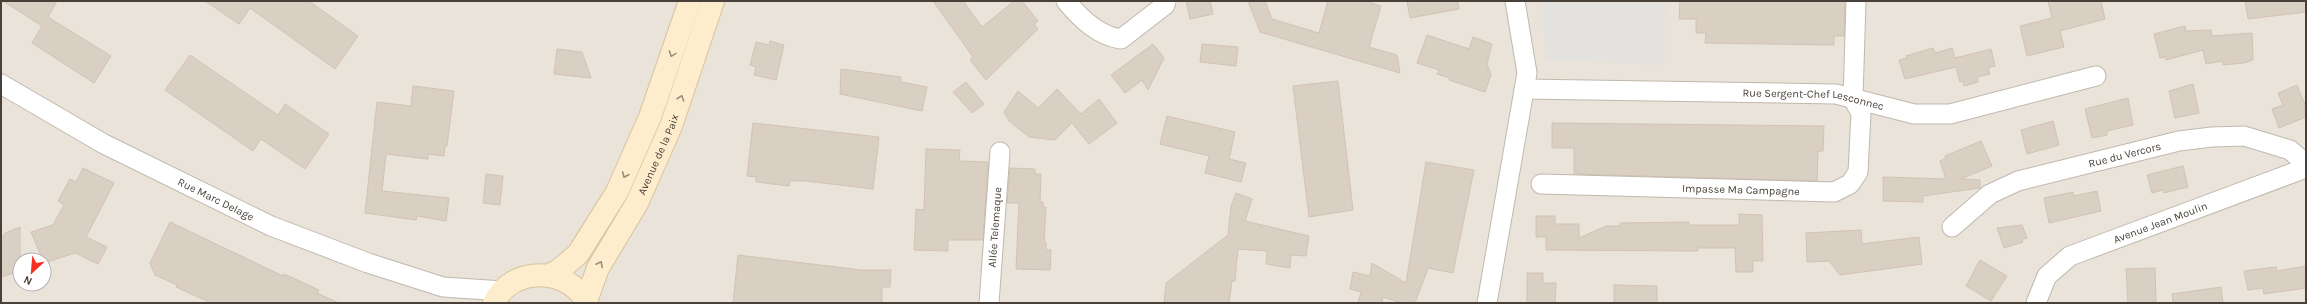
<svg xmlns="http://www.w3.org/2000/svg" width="2307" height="304" font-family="Karla,sans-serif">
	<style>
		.residential { fill: #e9e3d9; fill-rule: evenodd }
		.parking { fill: #e4e2df }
		.building { fill: #dacfc3; stroke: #d1c3b4 }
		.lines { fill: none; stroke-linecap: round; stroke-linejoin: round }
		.minor-casing { stroke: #c1b8ad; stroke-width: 21 }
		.secondary-casing { stroke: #d7c39e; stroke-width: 24 }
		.minor { stroke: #fff; stroke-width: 19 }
		.secondary { stroke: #feedcd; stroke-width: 22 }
		.oneway { stroke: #9a8e7c }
		.labels { text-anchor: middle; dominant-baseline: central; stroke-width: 4; stroke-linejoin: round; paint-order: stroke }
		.street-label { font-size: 11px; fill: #494139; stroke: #fff }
	</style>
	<rect width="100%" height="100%" fill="#f5f1eb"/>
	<!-- residential -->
	<path class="residential" d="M1,1H2306V303H1ZM20,260H44V284H20Z"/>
	<!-- parking -->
	<polygon class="parking" points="1542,1 1666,1 1664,65 1546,60"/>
	<!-- building -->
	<g class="building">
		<polygon points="3,1 57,1 48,17 111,56 94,83 32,43 42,26"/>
		<polygon points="205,1 309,1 358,36 335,69 250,8 239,24"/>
		<polygon points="933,1 963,1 982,27 1014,1 1022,1 1038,21 1034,24 1038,29 986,80 970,60 973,57"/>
		<polygon points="1186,1 1210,1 1213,14 1190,19"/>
		<polygon points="1248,1 1265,1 1272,19 1319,33 1328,1 1372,1 1371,3 1381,6 1369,47 1397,55 1400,73 1260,32"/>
		<polygon points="1407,1 1458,1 1459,9 1410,18"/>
		<polygon points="1680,1 1845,1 1844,36 1834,36 1834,45 1705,43 1706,33 1696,33 1696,19 1679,19"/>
		<polygon points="2048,1 2101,1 2105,19 2060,31 2064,47 2027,56 2020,26 2052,18"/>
		<polygon points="2245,1 2306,1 2306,12 2248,19"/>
		<polygon points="2185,26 2186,31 2211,30 2212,36 2252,33 2253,60 2244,63 2223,65 2223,61 2206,64 2203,50 2166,60 2166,57 2160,58 2154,34"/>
		<polygon points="1427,35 1469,49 1473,37 1492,44 1487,64 1491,75 1485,92 1449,80 1450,78 1437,74 1439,70 1417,63"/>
		<polygon points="770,41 784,45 776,80 754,75 756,67 750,65 756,42 769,45"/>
		<polygon points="1153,44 1164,58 1148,90 1142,80 1125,93 1111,75"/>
		<polygon points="1202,44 1238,47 1236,66 1200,62"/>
		<polygon points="1933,48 1935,53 1952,48 1955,58 1991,49 1995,66 1988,68 1990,74 1977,77 1978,82 1964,86 1963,81 1960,82 1956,67 1905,79 1899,60 1907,58 1906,56"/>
		<polygon points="557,49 582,52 591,78 554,74"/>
		<polygon points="190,55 278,115 285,104 329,134 305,169 261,139 253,151 165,90"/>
		<polygon points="841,69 901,77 901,82 927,87 922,111 840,94"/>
		<polygon points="1338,81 1353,210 1309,217 1293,86"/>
		<polygon points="966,82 984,104 972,113 953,92"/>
		<polygon points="2193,84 2199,113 2175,118 2169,91"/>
		<polygon points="2297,85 2306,107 2306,117 2279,128 2272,109 2283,105 2278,93"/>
		<polygon points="413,86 454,91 447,146 445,146 444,156 428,154 428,159 386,154 382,191 449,198 446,221 417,216 416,220 365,213 377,102 411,106"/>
		<polygon points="1057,89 1081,114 1099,99 1117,123 1089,144 1072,123 1055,140 1029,137 1009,121 1004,112 1018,91 1038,108"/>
		<polygon points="2128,98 2133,125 2107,131 2107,135 2092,138 2085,109"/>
		<polygon points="1167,116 1235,132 1229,159 1246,163 1241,182 1205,173 1209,156 1160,144"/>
		<polygon points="2053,121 2059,145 2027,154 2021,130"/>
		<polygon points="753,123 879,137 873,189 806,181 790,181 789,186 756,182 756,177 747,176"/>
		<polygon points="1552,123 1824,126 1823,151 1818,151 1817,181 1574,174 1574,148 1552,148"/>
		<polygon points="1981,141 1992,166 1961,179 1980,180 1980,188 1923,196 1923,202 1883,201 1883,177 1946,179 1940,161 1946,158 1945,156"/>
		<polygon points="926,149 960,150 959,161 988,162 983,240 948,240 948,251 914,250 916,209 924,210"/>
		<polygon points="1426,162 1474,170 1453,273 1428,268 1415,303 1401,303 1383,297 1382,303 1358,303 1361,292 1350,289 1353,272 1370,276 1372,263 1406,283"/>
		<polygon points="2183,166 2188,187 2164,193 2163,190 2152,193 2147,175"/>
		<polygon points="83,168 114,183 86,237 107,247 98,264 75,253 44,263 31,232 53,225 64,205 58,201 70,179 76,182"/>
		<polygon points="1010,168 1035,169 1035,174 1041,174 1040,202 1043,202 1043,207 1046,207 1044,241 1046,242 1046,250 1051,250 1050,270 1016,269 1019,203 1007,203"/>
		<polygon points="486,174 503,176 500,205 483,203"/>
		<polygon points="2097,191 2101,211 2049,223 2044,198 2073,192 2074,196"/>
		<polygon points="1236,193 1252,199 1245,221 1309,236 1306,256 1291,255 1290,268 1266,264 1267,251 1238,249 1235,281 1232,281 1229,303 1164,303 1166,283 1228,235 1231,207"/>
		<polygon points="1739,214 1762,215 1763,261 1753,261 1753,272 1736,272 1735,248 1698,248 1698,251 1546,250 1546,237 1536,237 1536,216 1555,216 1555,224 1579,224 1579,238 1606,226 1620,226 1620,223 1689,222 1689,225 1739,225"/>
		<polygon points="170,222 283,276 284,274 319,290 317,293 339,303 211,303 176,287 177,285 155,275 150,263"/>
		<polygon points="2022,225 2027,238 2022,239 2023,242 2004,248 1997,228"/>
		<polygon points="20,227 20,271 1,277 1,240 5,233"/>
		<polygon points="1861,230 1862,244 1919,237 1922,264 1840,275 1829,261 1807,262 1806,233"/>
		<polygon points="738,255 861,270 891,270 890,287 882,287 882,303 733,303"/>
		<polygon points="1980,260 2007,276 1991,301 1966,286"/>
		<polygon points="2306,266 2306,288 2264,294 2263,288 2248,290 2244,271 2276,267 2277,271"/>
		<polygon points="2155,268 2156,303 2128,303 2126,269"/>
		<polygon points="1527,273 1543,273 1543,283 1556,283 1555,303 1527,303"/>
		<polygon points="1614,285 1657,286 1657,303 1614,303"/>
		<polygon points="2221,287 2223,303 2173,303 2172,294"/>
	</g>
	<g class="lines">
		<!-- minor casing -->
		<g class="minor-casing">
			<g id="minor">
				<path d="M1066,1C1080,18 1098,36 1121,39L1165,5L1166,1"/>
				<path id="s1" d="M1,84L104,144L271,226L368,263L443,287L503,291"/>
				<path id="s2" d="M1524,89L1836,94L1914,114H1950L2096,76"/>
				<path id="s3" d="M1541,184L1834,192L1850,184L1858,172L1861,113L1853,99L1856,1"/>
				<path id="s4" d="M1952,227L1990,194L2018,181L2179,141L2212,137L2244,136L2290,150L2306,164"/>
				<path id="s5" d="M989,303L1000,152"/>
				<polyline points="1487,303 1527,73 1515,1"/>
				<path id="s6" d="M2036,303L2047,276L2070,256L2306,168"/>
			</g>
		</g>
		<!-- secondary casing -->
		<g class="secondary-casing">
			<g id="secondary">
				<polyline points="549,275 558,271 578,254 617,192 650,117 690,1"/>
				<path id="s7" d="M586,301L598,268L637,203L671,126L713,1"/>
				<path d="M494,303C512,265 569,267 587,303"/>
			</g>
		</g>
		<!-- minor -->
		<use href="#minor" class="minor"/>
		<!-- secondary -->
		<use href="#secondary" class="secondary"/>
	</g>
	<!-- one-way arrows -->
	<defs><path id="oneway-chevron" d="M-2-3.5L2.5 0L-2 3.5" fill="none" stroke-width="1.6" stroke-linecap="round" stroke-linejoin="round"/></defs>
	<g class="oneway">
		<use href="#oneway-chevron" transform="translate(672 54) rotate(110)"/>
		<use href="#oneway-chevron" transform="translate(681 98) rotate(-71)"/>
		<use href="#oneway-chevron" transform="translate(625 175) rotate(113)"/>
		<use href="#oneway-chevron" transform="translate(600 264) rotate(-63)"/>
	</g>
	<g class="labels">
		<!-- street labels -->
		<g class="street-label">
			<text stroke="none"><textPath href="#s2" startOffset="290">Rue Sergent-Chef Lesconnec</textPath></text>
			<text stroke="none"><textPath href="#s7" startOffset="164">Avenue de la Paix</textPath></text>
			<text stroke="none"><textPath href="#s4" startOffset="191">Rue du Vercors</textPath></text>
			<text stroke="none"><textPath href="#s3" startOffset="200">Impasse Ma Campagne</textPath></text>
			<text stroke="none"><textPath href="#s1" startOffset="244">Rue Marc Delage</textPath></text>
			<text stroke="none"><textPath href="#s6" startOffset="156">Avenue Jean Moulin</textPath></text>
			<text stroke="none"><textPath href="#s5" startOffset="76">Allée Telemaque</textPath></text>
		</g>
	</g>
	<!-- border -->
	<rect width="2307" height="304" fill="none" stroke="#494139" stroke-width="4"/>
	<!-- north arrow -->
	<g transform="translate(32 272) rotate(206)"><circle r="19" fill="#ffffff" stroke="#b6b3b0"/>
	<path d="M0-3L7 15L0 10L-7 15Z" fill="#f62f22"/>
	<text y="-6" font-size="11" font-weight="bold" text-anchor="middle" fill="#494139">N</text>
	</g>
</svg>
